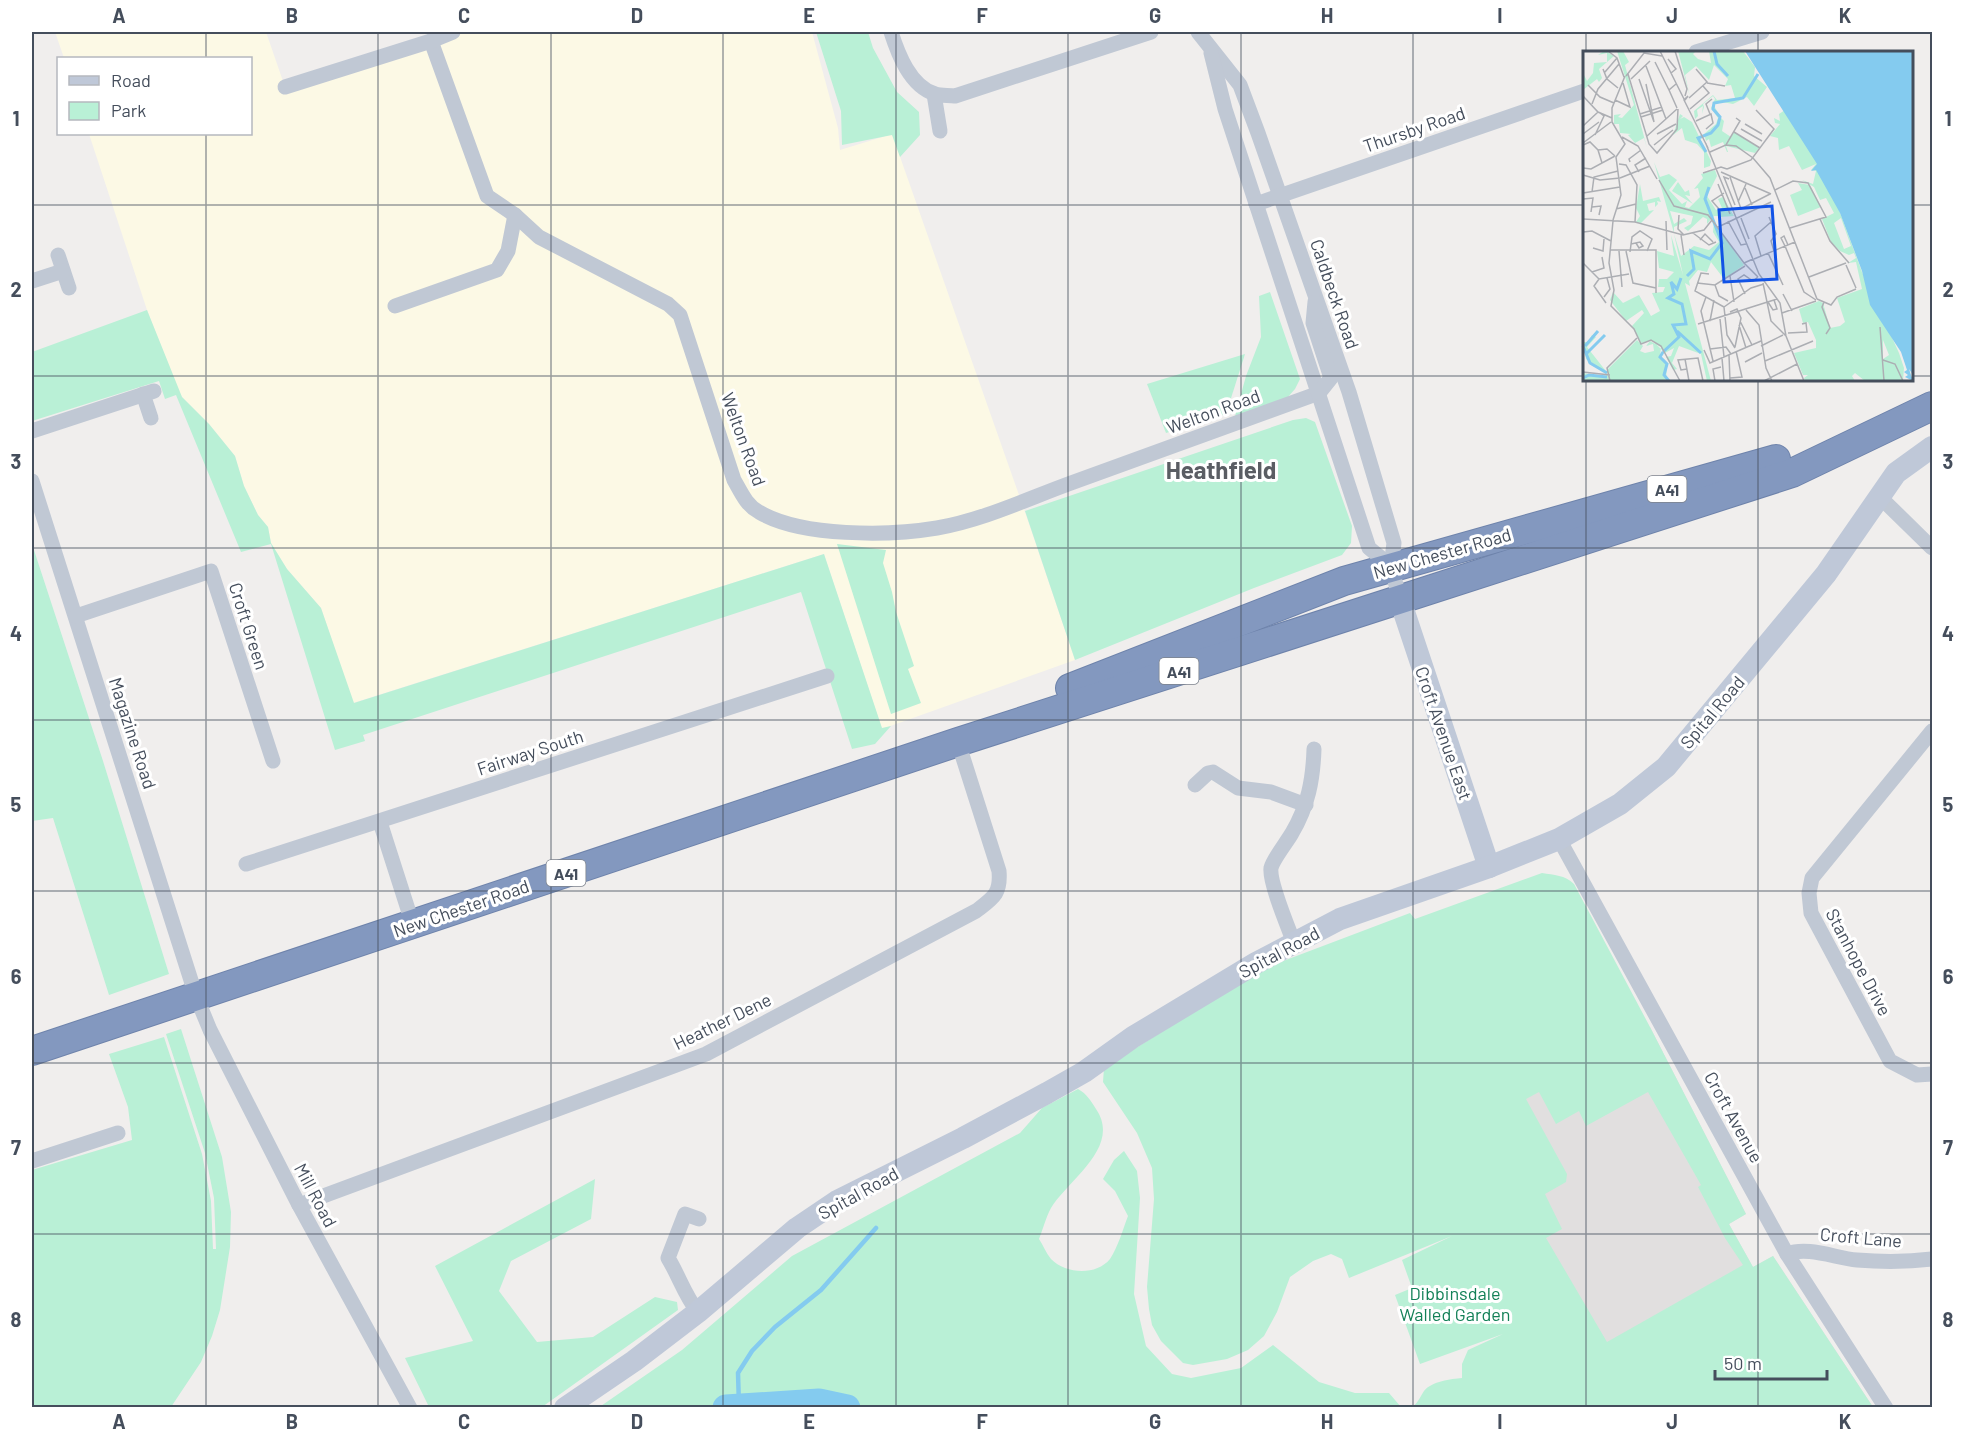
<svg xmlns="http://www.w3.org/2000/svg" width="1964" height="1439" font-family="Barlow,sans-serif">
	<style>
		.commercial { fill: #fcf9e5 }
		.education { fill: #e1dfdf }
		.green { fill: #b9f0d6; fill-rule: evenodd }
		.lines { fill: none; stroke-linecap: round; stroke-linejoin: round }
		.stream { stroke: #84cbef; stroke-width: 4.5 }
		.river { stroke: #84cbef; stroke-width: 27 }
		.highway-casing { stroke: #6e83ab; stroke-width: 30 }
		.street { stroke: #c0c8d4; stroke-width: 15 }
		.secondary { stroke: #bfc8d8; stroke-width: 22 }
		.highway { stroke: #8398bf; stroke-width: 28 }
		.grid { fill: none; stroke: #454e5c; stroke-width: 1.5; stroke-opacity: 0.55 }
		.labels { text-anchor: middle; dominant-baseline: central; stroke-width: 6; stroke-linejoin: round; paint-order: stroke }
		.shield { fill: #fff; stroke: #7d838d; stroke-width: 1.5 }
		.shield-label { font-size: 16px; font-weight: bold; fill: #454e5c }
		.street-label { font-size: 18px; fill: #454e5c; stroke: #fff }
		.park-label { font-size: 18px; fill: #138057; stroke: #fff }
		.district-label { font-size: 24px; font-weight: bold; fill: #5a5d63; stroke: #fff }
		.inset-river { fill: none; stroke: #84cbef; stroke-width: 3 }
		.inset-road { fill: none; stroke: #acaeb3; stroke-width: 1.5 }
		.view { fill: #1153e6; fill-opacity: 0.15; stroke: #1153e6; stroke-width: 3 }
		.inset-edge { fill: none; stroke: #454e5c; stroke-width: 3 }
		.neatline { fill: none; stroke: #454e5c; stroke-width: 2 }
		.grid-label { font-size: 20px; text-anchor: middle; font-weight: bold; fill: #454e5c }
	</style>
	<rect width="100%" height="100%" fill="#f0eeed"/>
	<!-- commercial -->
	<polygon class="commercial" points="55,32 266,32 285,87 453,32 812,32 838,128 840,150 892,134 1026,515 1075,660 882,729 824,554 353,703 321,608 287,569 271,543 268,527 258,515 244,486 235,456 209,424 182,397 179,392 147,310 89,134 250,134 250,58 64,58"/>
	<!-- education -->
	<polygon class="education" points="1650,1027 1746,1214 1729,1224 1753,1267 1773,1256 1873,1407 1559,1407 1520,1095"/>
	<!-- green -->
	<g class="green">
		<polygon points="816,32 868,32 873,48 897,92 919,112 920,135 900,157 892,135 842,145 841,111"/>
		<polygon points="1270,292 1300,379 1295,389 1287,398 1235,416 1246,376 1261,337 1259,296"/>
		<polygon points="147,310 182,397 209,424 235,456 244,486 258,515 268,527 271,543 287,569 321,608 354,703 824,554 882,728 891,726 875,744 852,749 801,592 363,735 365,741 335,750 271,544 241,552 176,395 165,399 159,381 32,421 32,352"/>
		<polygon points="1245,354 1226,414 1166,433 1147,384"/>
		<polygon points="1306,418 1315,422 1352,526 1351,543 1342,555 1254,588 1075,660 1025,511 1293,420"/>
		<polygon points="32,544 103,761 169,974 109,995 53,818 32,821"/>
		<polygon points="837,544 886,550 883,563 892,592 896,612 914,666 908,669 921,703 891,714"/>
		<path d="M1542,873C1554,875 1565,875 1574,884L1650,1027L1746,1214L1729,1224L1753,1267L1773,1256L1873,1407L1558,1408L1556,1405L1553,1408L1412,1407C1418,1403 1420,1397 1424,1391C1432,1381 1451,1379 1462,1378V1364L1468,1350L1503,1334L1420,1364L1395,1295L1412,1288L1402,1260L1452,1236L1349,1278L1342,1259L1331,1254L1313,1261L1290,1277L1277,1312L1264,1336L1248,1350L1227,1359L1193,1365L1183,1363L1161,1341L1152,1325L1149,1309L1147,1287L1154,1199L1152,1168L1137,1133L1103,1082L1104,1068L1262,969L1410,913L1415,919ZM1539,1092L1556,1124L1579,1111L1586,1126L1648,1092L1701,1185L1698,1187L1725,1238L1743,1265L1607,1342L1546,1238L1562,1229L1545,1194L1566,1182L1567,1174L1526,1099Z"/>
		<polygon points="181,1029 222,1157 231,1212 230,1247 220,1310 212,1336 201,1362 171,1407 32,1407 32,1170 132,1140 128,1107 109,1054 164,1037 202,1154 211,1201 213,1249 216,1249 214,1198 205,1153 166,1034"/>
		<path d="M1078,1089C1087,1094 1091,1101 1096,1109C1122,1147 1068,1180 1051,1208C1046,1217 1043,1229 1039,1239C1043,1245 1046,1253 1051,1259C1066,1274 1096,1276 1110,1259C1118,1247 1123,1229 1128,1216L1115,1191L1103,1179L1114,1160L1124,1151L1137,1171L1140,1198L1134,1294L1146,1346L1172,1374L1191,1378L1241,1368L1273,1345L1319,1382L1355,1393H1389L1401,1407L598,1408L682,1350L792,1256L1020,1133L1042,1108Z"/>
		<polygon points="595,1179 591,1219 511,1261 499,1291 537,1342 593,1337 655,1297 677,1302 678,1310 542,1407 429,1407 405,1358 473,1341 435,1266"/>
	</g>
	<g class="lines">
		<!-- stream -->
		<polyline class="stream" points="739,1406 738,1373 752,1351 775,1327 821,1290 876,1228"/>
		<!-- river -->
		<polyline class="river" points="726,1408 819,1402 847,1408"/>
		<!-- highway casing -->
		<g class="highway-casing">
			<g id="highway">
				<polyline points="1070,688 1344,581 1776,459"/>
				<polyline points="32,1051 958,742 1792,473 1932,406"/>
			</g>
		</g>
		<!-- street -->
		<g class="street">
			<path d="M891,32C898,54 910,86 935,94C941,96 949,95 955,96L1151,32"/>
			<polyline points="1198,32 1240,85 1258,133 1349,392 1394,543 1391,566 1400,600"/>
			<path d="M431,41L487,196L515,215L539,237L668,304L680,315L734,480C741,492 746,505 759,512C801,537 889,536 937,528C983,520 1027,499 1071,483C1153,453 1236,423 1319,393"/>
			<polyline points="1696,52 1762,32"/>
			<polyline points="1211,53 1225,109 1369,548 1391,566"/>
			<polyline points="285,87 431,41 453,32"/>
			<polyline points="934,94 940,131"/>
			<polyline points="1256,204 1584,91"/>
			<polyline points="58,255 69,288"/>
			<polyline points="32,281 63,271"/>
			<polyline points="1315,302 1313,323 1331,378 1319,393"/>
			<polyline points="395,306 497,270 508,251 515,215"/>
			<polyline points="143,394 151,418"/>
			<polyline points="32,431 154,391"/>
			<polyline points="32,481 196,996 210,1030 299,1205 410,1408"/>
			<polyline points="1881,498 1932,548"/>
			<polyline points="76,616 211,571 273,761"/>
			<polyline points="1932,731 1812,878 1809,893 1811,913 1890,1061 1917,1075 1932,1074"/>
			<polyline points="1195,785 1208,773 1213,772 1238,788 1271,792 1306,805"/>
			<polyline points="380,822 413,925"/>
			<polyline points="1559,839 1787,1254 1886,1408"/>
			<polyline points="246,864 827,676"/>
			<path d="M1294,943C1288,927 1269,882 1271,868C1273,859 1287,842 1292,833C1308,806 1313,780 1314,749"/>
			<polyline points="32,1161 118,1133"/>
			<path d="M299,1205L706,1054L976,911C993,898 1001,894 999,871L958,742"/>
			<path d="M1787,1254C1808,1246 1835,1258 1857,1260C1882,1262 1907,1262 1932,1259"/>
			<path d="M698,1312C685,1296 679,1276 668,1258L685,1214L699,1219"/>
		</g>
		<!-- secondary -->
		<g class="secondary">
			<polyline points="1400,600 1489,867"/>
			<polyline points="565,1408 634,1361 698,1312 797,1228 837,1201 963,1138 1047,1093 1084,1072 1133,1037 1256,963 1340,919 1489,867 1559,839 1620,804 1666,767 1826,574 1896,473 1932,447"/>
		</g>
		<!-- highway -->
		<use href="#highway" class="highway"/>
	</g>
	<!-- grid -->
	<path class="grid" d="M206,32V58M378,32V1408M551,32V1408M723,32V1408M896,32V1408M1068,32V1408M1241,32V1408M1413,32V1408M1586,32V52M1758,32V52M206,134V1408M32,205H1584M1912,205H1932M32,376H1584M1912,376H1932M1586,380V1408M1758,380V1408M32,548H1932M32,720H1932M32,891H1932M32,1063H1932M32,1234H1932"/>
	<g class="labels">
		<!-- shield labels -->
		<g class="shield">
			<rect x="1647.5" y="476" width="39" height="26" rx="4.5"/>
			<rect x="1159.5" y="658" width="39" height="26" rx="4.5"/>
			<rect x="546.5" y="860" width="39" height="26" rx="4.5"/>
		</g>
		<g class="shield-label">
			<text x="1667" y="489">A41</text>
			<text x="1179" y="671">A41</text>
			<text x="566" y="873">A41</text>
		</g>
		<!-- street labels -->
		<g class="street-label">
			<text transform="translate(1414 129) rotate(-19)">Thursby Road</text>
			<text transform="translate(1335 294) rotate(71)">Caldbeck Road</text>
			<text transform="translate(1213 411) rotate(-20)">Welton Road</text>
			<text transform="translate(744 439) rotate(70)">Welton Road</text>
			<text transform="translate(1442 553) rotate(-16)">New Chester Road</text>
			<text transform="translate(249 626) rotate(72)">Croft Green</text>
			<text transform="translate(1712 712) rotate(-50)">Spital Road</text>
			<text transform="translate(133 733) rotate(72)">Magazine Road</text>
			<text transform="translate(1444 733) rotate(71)">Croft Avenue East</text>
			<text transform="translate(530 752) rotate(-18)">Fairway South</text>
			<text transform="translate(461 908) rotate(-19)">New Chester Road</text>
			<text transform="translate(1279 952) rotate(-28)">Spital Road</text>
			<text transform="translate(1859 962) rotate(62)">Stanhope Drive</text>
			<text transform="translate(722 1021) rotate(-26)">Heather Dene</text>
			<text transform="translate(1734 1117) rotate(61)">Croft Avenue</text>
			<text transform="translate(858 1193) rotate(-29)">Spital Road</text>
			<text transform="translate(316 1195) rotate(62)">Mill Road</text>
			<text transform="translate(1861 1237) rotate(5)">Croft Lane</text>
		</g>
		<!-- park labels -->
		<g class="park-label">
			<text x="1455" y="1293">Dibbinsdale<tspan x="1455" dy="21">Walled Garden</tspan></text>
		</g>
		<!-- district labels -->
		<g class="district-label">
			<text x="1221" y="469">Heathfield</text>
		</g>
	</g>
	<!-- overview -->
	<g transform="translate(1583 51)">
		<rect width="330" height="330" fill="#f0eeed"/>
		<path d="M21,0H23L31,5L16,18L19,27L16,31L14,28L0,39V22L4,30L10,22L11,12L24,11V2L15,4ZM34,0H40L46,11L42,14L64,97L61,87L52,92L45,84L48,83L37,82L36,73H31V64L38,63L35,66L39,67L51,54ZM95,0H113L110,3L115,8L128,12L126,0H160L172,16L171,25L184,36L171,55L164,46L150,53L134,50L131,55L136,63L135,71L138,67L141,70L139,80L148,86L151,81L176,97L172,102L143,95L145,101H144L140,91L128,96L126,88L123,90L121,83L133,73L135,67L128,57L132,48L130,45L120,53L121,56L119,63L120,55L114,59L115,65L112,68L111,60L130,44L134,49L152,47L148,34L142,35L145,28L131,14L126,29L113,15L102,24L107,46ZM177,21L185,23L243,124L279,221L316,302L321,317L320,330H301L300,308L306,304L300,289V330H282L272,322L269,325L272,330H222L221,327L225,324H220L211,302L233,297V289L225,271L220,272L216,258L236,250L240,252L247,277L257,275L262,271L254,247L279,238L273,211L265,212L273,207L271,202L266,204L257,200L248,191L239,168L251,162L243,147L237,149L231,136L219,129L230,133L233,120L228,119L233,113L219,119L206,95L196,99L195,87L187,85L197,73L192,72L191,67L197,70L196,63L202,59ZM258,167L268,195L261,198L251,172ZM97,63L100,65L97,68L101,66L109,71L128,110L127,115L121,117V101L114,93L102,89L99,77L90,84ZM71,111L77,126L86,123L94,129L86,139L99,153L104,150L102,156L106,157L117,146L115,137L111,138L120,127L118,123L132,119L134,125L124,145L133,159L139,157L135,148L140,146L151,165L137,166L136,174V165H131L124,173V168L120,166L105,180L101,177L108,173L110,165L87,160L91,173L101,167L104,170L91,176V182ZM95,131L102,141L106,139L107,145L102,144L110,153L89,140ZM215,132L227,134L238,156L215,165L207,144L219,139ZM57,133L60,150L76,146L78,151L74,150L75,153L72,156V151L64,153L66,160L71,159L58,172L53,171L57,165L53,157ZM131,171L161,214L141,228L128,211L124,221L115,219L106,230L107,235L102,232L128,330H124L118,303L96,295L89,312L94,318L90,319L83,306L88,305L91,297L82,302L69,289L58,292L49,275L61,262L59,259L43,270L27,249L30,241L40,252L56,244L68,265L77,260L69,242L80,241L82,236H75L76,228H84L91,221L76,217L74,200L91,205L88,184L100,224L91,183L98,205L111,195L126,199L136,191L130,181ZM9,284L13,286L4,296L26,324L3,308L0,291H5ZM54,289L60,295L57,300L62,302L71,300L70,293L63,295L67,290L78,296L77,306L84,313L83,330H0V322L23,326L24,319Z" fill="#b9f0d6" fill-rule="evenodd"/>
		<path d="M162,0H330V324L326,318L330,330L322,326L325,324L321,321L324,319L318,301L287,254L279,220L257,162L233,119L228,120L234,113Z" fill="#84cbef"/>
		<path class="inset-river" d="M131,0L134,13L145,25M123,101L115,87L128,82L135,74L137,66L130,58L131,52L160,47L175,23M104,225L111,218L108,200L127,208L139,192L122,148L126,136M94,280L118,302M0,295L7,312L24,322M2,295L15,280M80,301L77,306L84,313L81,324L86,330M80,301L96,286L90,274L103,273L99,253L85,247L91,243L88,231L94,238L98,227M4,302L22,284M0,327L6,324L24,326"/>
		<path class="inset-road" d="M25,0L34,7L41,26M77,0L101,48M92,0L104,38L102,45M85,8L93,18L88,22M72,11L86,39M63,15L83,68M20,18L24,28L35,37M22,21L34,7M45,23L66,93L74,102L94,78L95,58M43,25L61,2L79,5M48,28L67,10M56,28L71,71L63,33M124,32L142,35M93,33L86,39L94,57M5,34L17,46L31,52M0,45L15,61L29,67M106,47L124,31L113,18M32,49L47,56L40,32M102,49L105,45L101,49L125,97M9,53L15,38L36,13M107,58L126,42L120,35M57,63L79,56M127,63L123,53L129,48M58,66L80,59M113,70L128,63L130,72L123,78M162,73L179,83M0,75L15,61M158,78L179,90M151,81L177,97M0,83L16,71M74,83L93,73M12,84L21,65L17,62M64,85L94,58M39,86L55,95L74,128M0,92L28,71M123,93L176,223L197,252L203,285L221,330M0,94L7,91L15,99L19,112M71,94L90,79M143,94L153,95L170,107L187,127L234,248M15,99L24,98L32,105M127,101L143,94L157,70L153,67M47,111L46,108L58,99M36,113L43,114L54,134L52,171M0,117L8,118L32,105M144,118L168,109L191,78L173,59M56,121L52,114L63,107M138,121L188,143M120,122L138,116L144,118M0,124L17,129L37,127M147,126L158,158L187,143M37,127L67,115M146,128L141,126L152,154M76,129L91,155L125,164L129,169M135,133L147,163M162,137L169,154M192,139L210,130L225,132L243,166L207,177M9,141L11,126L35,120M0,142L37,136M0,148L10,147L8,161M155,151L163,133M9,156L18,155L16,164M33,158L53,153M136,158L129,150L141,142M96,164L95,178L101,184M186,166L193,183L188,190L191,200M158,167L166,188M0,168L52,171L100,184L121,179L129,169L161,212L170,208M237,168L247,190L266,212M30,169L38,144L33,106L42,93L29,71V57L42,25M30,170L26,212L31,239L28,255L51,278L58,293L68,289L78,295L97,330M83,170L84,199M145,170L158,194L163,193M135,176L188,151M0,181L9,180L28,190M110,182L126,194L133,191M98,184L101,204M117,189L122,183L130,191M48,193L57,191L60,195L56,197L53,192M202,195L221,241L233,249M202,195L198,187L201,185L205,194M10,197L20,200L21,188M27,199H73V242M36,200L39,236M43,200L50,232L73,237M47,201L49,186L57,180L69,188L64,200M185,202L200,234M178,205L172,185L188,171M171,208L212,191M0,212L16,228L46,223M161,212L175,226M263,214L273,237M9,221L21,217L19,206M126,223L118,222L112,240L141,256M147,225L151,251M226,226L263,212M16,228L11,235L23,252M114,232L132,234L162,215M180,232L188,270L203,285M132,234L136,245L145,250M162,243L155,228L161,224L170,230L175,226M200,243L209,260M21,246L27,238L24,227M123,246L118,260L130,310M234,248L248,254L254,246L273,238M185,251L190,259L194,258L191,249M241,251L239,256L247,277L243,283M141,256L168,237L181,233M141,256L144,284L152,297M163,259L176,274L183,317L189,330M147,261L154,258L158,267L152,296M199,262L233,250M137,268L141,306M127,270L131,249M157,270L169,294M115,273L194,248M156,274L163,297M297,276L301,330M205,282L224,281L223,272L219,273M178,295L200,284M127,298L143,296L148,303M121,299L127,312L178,290M146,304L147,330M139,307L141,330M102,308L106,330M300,309L312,313L320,330M182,310L230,290M162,311L179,302M104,318L98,319L95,309L115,307L120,330M0,321L27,324M147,327L159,326L153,300M27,330L24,317L54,287M132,330L130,318L138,316M181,330L214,313"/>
		<path class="view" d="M189,155L194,228L141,231L136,159Z"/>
		<rect width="330" height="330" class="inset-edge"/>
	</g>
	<!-- border -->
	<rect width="1964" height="1439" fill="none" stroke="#ffffff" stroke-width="66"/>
	<!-- legend -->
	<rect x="57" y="57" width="195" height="78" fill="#ffffff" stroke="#b5b8be" stroke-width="1.5"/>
	<rect x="69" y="76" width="30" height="9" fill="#bfc8d8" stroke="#b5b8be" stroke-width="1.5"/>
	<text x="111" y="87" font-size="18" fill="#454e5c">Road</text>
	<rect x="69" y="102" width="30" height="18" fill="#b9f0d6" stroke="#b5b8be" stroke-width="1.5"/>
	<text x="111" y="117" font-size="18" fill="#454e5c">Park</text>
	<!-- scale -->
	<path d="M1715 1370v9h112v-9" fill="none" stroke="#454e5c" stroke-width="3"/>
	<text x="1724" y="1370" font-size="18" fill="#454e5c" stroke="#ffffff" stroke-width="4.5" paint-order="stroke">50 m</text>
	<rect x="33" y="33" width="1898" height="1373" class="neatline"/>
	<g class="grid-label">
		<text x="119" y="23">A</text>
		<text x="292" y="23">B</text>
		<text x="464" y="23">C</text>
		<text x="637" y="23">D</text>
		<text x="809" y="23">E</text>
		<text x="982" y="23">F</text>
		<text x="1155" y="23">G</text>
		<text x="1327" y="23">H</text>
		<text x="1500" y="23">I</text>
		<text x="1672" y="23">J</text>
		<text x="1845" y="23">K</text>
		<text x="16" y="126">1</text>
		<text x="1948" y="126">1</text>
		<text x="16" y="297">2</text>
		<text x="1948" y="297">2</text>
		<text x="16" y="469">3</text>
		<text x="1948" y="469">3</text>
		<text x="16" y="641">4</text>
		<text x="1948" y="641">4</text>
		<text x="16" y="812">5</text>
		<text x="1948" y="812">5</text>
		<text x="16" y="984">6</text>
		<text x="1948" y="984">6</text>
		<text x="16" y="1155">7</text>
		<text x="1948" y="1155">7</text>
		<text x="16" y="1327">8</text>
		<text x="1948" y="1327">8</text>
		<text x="119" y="1429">A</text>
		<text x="292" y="1429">B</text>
		<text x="464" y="1429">C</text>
		<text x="637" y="1429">D</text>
		<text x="809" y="1429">E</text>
		<text x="982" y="1429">F</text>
		<text x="1155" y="1429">G</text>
		<text x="1327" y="1429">H</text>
		<text x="1500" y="1429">I</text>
		<text x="1672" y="1429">J</text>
		<text x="1845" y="1429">K</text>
	</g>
</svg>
